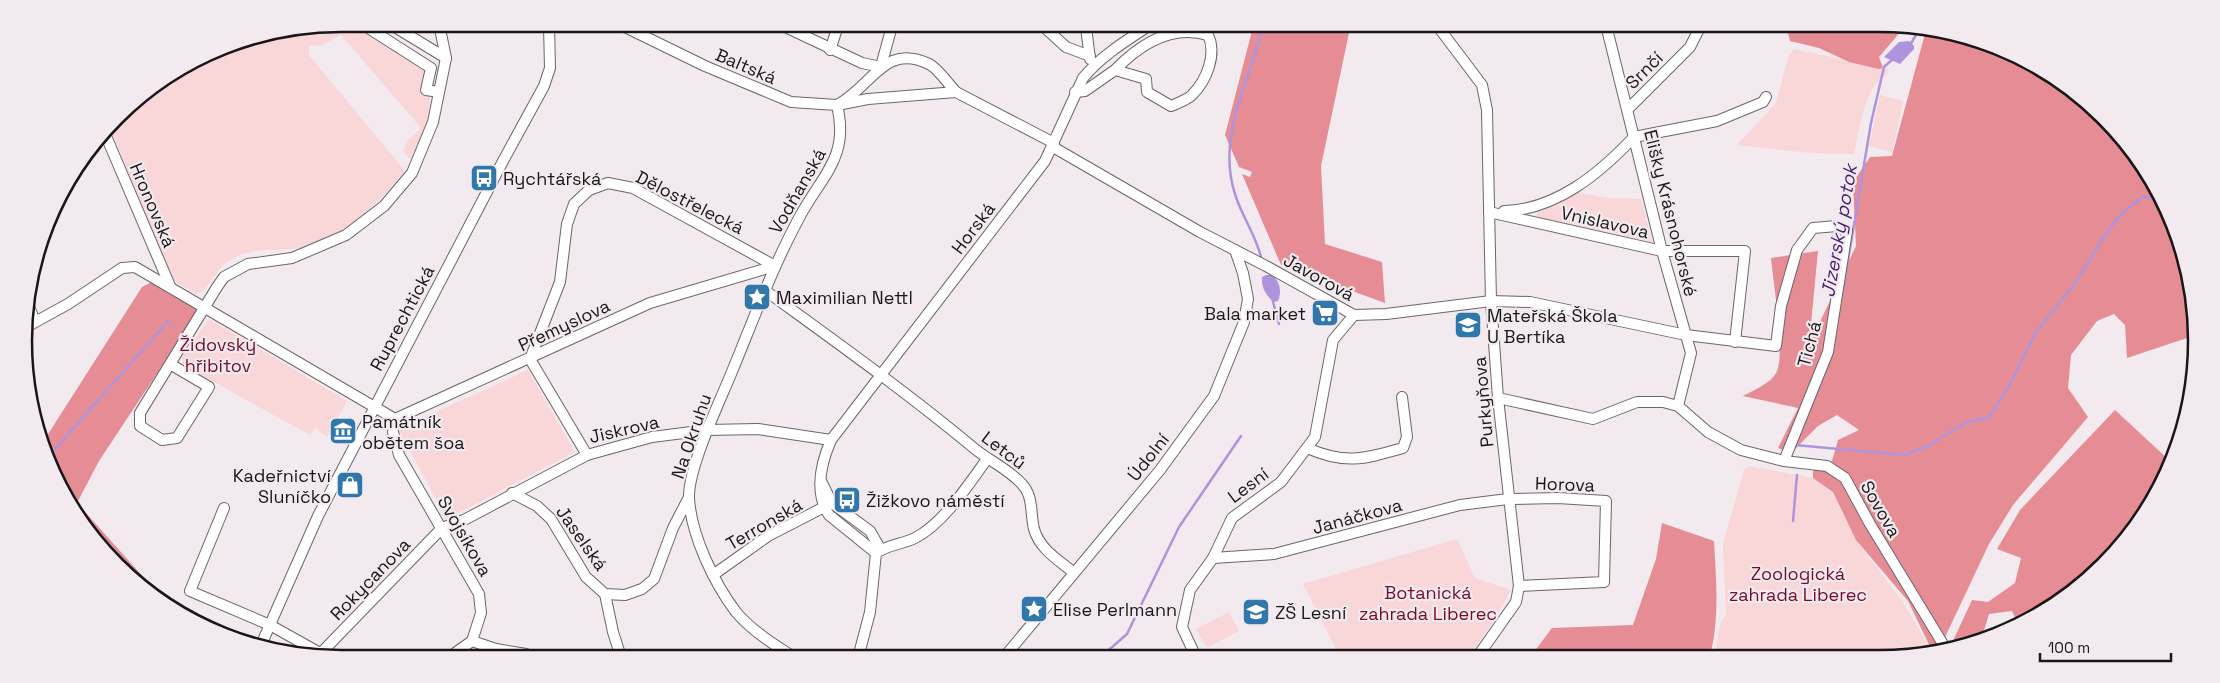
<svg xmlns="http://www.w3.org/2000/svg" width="2220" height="683" font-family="'Space Grotesk',sans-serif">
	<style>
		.green { fill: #f9d6d7 }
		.forest { fill: #e68c94 }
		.water { fill: #ae93dd }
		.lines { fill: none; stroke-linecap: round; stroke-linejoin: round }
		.stream { stroke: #ae93dd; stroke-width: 2.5 }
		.street-casing { stroke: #6c656a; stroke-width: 12 }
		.street { stroke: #fff; stroke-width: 10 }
		.tram { stroke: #555053; stroke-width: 1 }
		.labels { text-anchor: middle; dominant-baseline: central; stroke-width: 4.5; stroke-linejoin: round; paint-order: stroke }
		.street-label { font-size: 18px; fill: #191618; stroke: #f3eaf0 }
		.poi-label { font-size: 18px; fill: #191618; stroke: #f3eaf0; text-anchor: start }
		.park-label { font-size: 18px; fill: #780b27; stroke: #f3eaf0 }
		.water-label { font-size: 19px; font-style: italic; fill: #461e74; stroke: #f3eaf0 }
		.rim { fill: none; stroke: #191618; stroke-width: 2.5 }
	</style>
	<rect width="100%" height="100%" fill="#f3eaf0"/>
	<!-- green -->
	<g class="green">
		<path d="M341,24H371L435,63L427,122L412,161L403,151L408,140L421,128L341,35L321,46L309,45V55L405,171C384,198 344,237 310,246C284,253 256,245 232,259C218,266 212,283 200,293L196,294L173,280L111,130L132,103L220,48Z"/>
		<path d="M1794,49L1888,69L1886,76C1864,85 1859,133 1854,154L1810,153L1737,145L1776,103L1788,57Z"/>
		<polygon points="1880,95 1903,101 1892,152 1869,146"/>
		<polygon points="1574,192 1610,198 1641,199 1653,244 1537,219 1537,212 1556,206"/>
		<polygon points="209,319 347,401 327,437 315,428 310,435 183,365 182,357"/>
		<polygon points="528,370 575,452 447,519 398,429"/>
		<polygon points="1749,466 1813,478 1833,492 1856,540 1902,601 1933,653 1920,657 1714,656 1721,622 1726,614 1723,544 1744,469"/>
		<polygon points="1457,539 1475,578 1511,590 1494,621 1469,656 1339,655 1303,584"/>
		<polygon points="1229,612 1239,631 1207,648 1196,629"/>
	</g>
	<!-- forest -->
	<g class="forest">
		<polygon points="1253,27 1350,28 1321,166 1325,244 1382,262 1385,303 1281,265 1242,174 1250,177 1252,172 1239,167 1225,135"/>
		<polygon points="1787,29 1902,30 1879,57 1883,68 1879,69 1849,62 1819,48 1790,41"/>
		<path d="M1926,30H1941L2055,77L2143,165L2190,280V337L2127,358L2125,325L2114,314L2097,321L2071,355L2068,388L2088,417L2013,505L1989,544L1938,652L1933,653L1908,601L1856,540L1833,492L1813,478V471L1832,461L1838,440L1859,430L1837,415L1818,426L1791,453L1778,448L1798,408L1743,396C1754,390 1772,383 1777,371C1785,354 1773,280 1771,258L1818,251L1809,345L1856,246L1853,182L1870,157L1892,156Z"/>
		<polygon points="152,282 199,310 99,461 77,503 154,589 153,593 77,518 43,442 142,287"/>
		<path d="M2115,410L2169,460L2154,500L2088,580L2018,624L2012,611L1989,614C1980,643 1984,639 1954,647L1952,643L1972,600L1988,602L2015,583L2021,558L1997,549L2020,510Z"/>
		<path d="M1662,523L1714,541C1716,580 1720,618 1710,656H1531L1552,628L1633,625L1656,559Z"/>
	</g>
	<!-- water -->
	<g class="water">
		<polygon points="1909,41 1914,46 1914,49 1900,64 1884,57 1899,42"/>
		<path d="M1266,275H1273C1280,283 1282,291 1278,301L1274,302C1266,296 1261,287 1262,277Z"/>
	</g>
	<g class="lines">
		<!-- stream -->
		<g class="stream">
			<polyline points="1910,45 1919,30"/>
			<path d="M1261,257C1256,236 1243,218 1236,197C1215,138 1249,83 1263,27"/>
			<polyline points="1842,296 1871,123 1884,67 1894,58"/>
			<polyline points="1272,298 1279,324"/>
			<polyline points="1828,365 1795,445 1904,455 1928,446 1965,423 1989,417 2008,388 2036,332 2073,286 2107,232 2122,213 2142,197 2156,197"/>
			<polyline points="49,456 169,320"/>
			<polyline points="1793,521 1797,475"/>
			<polyline points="1103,655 1127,634 1179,527 1241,436"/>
		</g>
		<!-- street casing -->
		<g class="street-casing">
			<g id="street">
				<polyline points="362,24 431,68 426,90 439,92"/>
				<polyline points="390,24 446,58"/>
				<polyline points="621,25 705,66 791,102 837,105 868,99 956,92 1054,143"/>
				<polyline points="781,25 862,63 881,67"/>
				<polyline points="1043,26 1066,47 1090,56"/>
				<polyline points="1086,27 1090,59"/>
				<polyline points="1439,28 1482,85 1487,110 1491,301 1498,398 1519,586 1516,602 1478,656"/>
				<polyline points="1607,29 1662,251 1691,353 1678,406"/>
				<polyline points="830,50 838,26"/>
				<polyline points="881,66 892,26"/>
				<path d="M1075,92L1085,91L1115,70L1146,79L1147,92L1171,106C1178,103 1187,100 1192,95C1207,80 1217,54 1208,35C1171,24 1140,44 1115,70"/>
				<polyline points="1628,109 1690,47 1699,29"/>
				<polyline points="106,136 170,286"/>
				<polyline points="1634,137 1717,121 1763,102 1766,97"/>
				<polyline points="1053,147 1200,232 1266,266 1354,315 1386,314 1491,301 1530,302 1686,335 1776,346 1781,306 1797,250 1813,228 1837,226 1847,231 1828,352 1784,461"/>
				<path d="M1504,211C1556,210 1600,173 1634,137"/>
				<polyline points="1489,212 1662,251 1745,251 1735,342"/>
				<path d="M766,291C836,342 908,393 975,449C990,461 1008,469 1021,483C1034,496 1030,513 1034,529C1040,550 1059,560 1074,573"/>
				<polyline points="27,302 35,321"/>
				<polyline points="28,326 68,304 122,268 135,267 395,419 650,303 775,266"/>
				<polyline points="170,364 209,387 177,438 162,440 140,426 140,413 217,287 224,277 248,264 292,258 346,235 384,206 412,173 433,122 446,58 439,24"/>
				<polyline points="1498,398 1593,419 1637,402 1663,402 1678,406 1708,432 1741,450 1784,461 1827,466 1845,478 1870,524 1946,649"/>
				<polyline points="393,432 399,455 479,594 481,613 472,641 455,653"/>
				<path d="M1307,448C1346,465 1364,459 1403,448L1407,437L1402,397"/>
				<polyline points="587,455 530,359 560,282 567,224 574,204 589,190 608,183 633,188 775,266"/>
				<polyline points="822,483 832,503 870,531 881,550"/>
				<polyline points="512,493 537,506 551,519 586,577 605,594 625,595 642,589 654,579 673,528 689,497"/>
				<polyline points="224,508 190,591 270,625 320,653"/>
				<path d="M876,553L829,515C814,492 821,463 831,440L1045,161L1083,78C1100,57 1124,42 1147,27"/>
				<path d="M876,553C887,545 903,544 915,538C943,524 969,484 987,459"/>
				<polyline points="1213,558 1274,554 1460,505 1508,499 1558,498 1606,501 1604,582 1519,586"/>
				<polyline points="713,575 768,536 832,503"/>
				<polyline points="605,594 613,632 620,654"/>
				<polyline points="472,641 496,649 526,654"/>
				<polyline points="261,645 318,516 503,161 544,86 550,68 549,25"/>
				<polyline points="321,653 442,528 464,520 587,455 652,437 707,430 758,429 831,440"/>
				<path d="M789,654C771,643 750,629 736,612C714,583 691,535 689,498C688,468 719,403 731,374C753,321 772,268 799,218C821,176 850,158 837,105C872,87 884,42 929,64C939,69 948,84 956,92"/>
				<polyline points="859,654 870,612 876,553"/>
				<polyline points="1006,655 1160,470 1214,396 1244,322 1248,299 1243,273 1235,250"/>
				<polyline points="1195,655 1182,627 1190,590 1213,558 1232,518 1281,482 1315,437 1333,340 1354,315"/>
			</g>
		</g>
		<!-- street -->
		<use href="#street" class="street"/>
		<!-- tram -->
		<polyline class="tram" points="1981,640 1997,630 2010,629"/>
	</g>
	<!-- icons -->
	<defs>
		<g id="bus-square" transform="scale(1.4375)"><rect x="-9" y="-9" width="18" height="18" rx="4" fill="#3077ac" stroke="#f3eaf0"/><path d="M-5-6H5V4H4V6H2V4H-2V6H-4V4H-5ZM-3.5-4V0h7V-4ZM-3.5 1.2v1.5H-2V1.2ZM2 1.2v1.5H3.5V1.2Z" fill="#fff"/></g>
		<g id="sight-square" transform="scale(1.4375)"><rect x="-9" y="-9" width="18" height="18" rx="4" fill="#3077ac" stroke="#f3eaf0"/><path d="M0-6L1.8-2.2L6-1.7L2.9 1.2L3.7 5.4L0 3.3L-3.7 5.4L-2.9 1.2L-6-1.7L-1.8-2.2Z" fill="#fff"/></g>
		<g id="supermarket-square" transform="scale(1.4375)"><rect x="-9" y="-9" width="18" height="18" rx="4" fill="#3077ac" stroke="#f3eaf0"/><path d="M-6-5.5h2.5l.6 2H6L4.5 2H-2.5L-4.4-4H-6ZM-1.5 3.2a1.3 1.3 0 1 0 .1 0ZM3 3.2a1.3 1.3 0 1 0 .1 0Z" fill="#fff"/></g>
		<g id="school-square" transform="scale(1.4375)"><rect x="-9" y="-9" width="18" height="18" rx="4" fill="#3077ac" stroke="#f3eaf0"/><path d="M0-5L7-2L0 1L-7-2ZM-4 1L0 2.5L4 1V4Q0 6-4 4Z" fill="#fff"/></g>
		<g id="museum-square" transform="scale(1.4375)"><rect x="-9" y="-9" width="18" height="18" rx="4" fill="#3077ac" stroke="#f3eaf0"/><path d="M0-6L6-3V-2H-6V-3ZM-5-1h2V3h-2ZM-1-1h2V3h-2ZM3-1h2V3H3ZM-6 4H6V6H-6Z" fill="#fff"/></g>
		<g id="shop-square" transform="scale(1.4375)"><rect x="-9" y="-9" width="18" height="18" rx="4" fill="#3077ac" stroke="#f3eaf0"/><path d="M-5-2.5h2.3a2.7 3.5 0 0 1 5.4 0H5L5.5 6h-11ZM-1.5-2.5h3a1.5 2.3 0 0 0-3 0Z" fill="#fff"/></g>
	</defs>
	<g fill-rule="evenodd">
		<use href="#bus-square" x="484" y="178"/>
		<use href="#sight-square" x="757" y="297"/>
		<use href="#supermarket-square" x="1325" y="313"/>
		<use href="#school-square" x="1468" y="325"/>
		<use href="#museum-square" x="343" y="431"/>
		<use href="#shop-square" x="350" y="485"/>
		<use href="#bus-square" x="847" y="500"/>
		<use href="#sight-square" x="1034" y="609"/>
		<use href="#school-square" x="1256" y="612"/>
	</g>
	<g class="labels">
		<!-- street labels -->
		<g class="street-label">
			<text transform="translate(746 66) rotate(23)">Baltská</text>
			<text transform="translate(1644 70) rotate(-45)">Srnčí</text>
			<text transform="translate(797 191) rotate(-60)">Vodňanská</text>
			<text transform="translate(690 202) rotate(27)">Dělostřelecká</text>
			<text transform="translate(153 205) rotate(67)">Hronovská</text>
			<text transform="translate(1671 213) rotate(76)">Elišky Krásnohorské</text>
			<text transform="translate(1605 222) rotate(13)">Vnislavova</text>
			<text transform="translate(973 228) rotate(-53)">Horská</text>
			<text transform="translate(1319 277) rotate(29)">Javorová</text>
			<text transform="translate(402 318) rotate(-62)">Ruprechtická</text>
			<text transform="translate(564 325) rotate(-25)">Přemyslova</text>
			<text transform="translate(1809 344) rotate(-75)">Tichá</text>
			<text transform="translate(1483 402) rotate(-95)">Purkyňova</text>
			<text transform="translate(624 429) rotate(-13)">Jiskrova</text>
			<text transform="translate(691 436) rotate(-71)">Na Okruhu</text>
			<text transform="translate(1004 450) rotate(37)">Letců</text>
			<text transform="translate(1148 457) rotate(-52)">Údolní</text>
			<text transform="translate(1565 484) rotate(2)">Horova</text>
			<text transform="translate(1248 485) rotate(-37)">Lesní</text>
			<text transform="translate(1881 509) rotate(60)">Sovova</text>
			<text transform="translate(1357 516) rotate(-15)">Janáčkova</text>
			<text transform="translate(764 524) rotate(-30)">Terronská</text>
			<text transform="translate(465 536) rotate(60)">Svojsíkova</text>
			<text transform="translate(582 538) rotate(55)">Jaselská</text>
			<text transform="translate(370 579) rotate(-46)">Rokycanova</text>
		</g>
		<!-- poi labels -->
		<g class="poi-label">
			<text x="503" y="178">Rychtářská</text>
			<text x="776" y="297">Maximilian Nettl</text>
			<text x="1306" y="313" text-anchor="end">Bala market</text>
			<text x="1487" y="315">Mateřská Škola<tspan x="1487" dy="21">U Bertíka</tspan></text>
			<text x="362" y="421">Památník<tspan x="362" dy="21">obětem šoa</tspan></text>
			<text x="331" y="475" text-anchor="end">Kadeřnictví<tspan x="331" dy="21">Sluníčko</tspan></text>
			<text x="866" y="500">Žižkovo náměstí</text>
			<text x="1053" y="609">Elise Perlmann</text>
			<text x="1275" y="612">ZŠ Lesní</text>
		</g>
		<!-- park labels -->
		<g class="park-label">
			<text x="218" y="344">Židovský<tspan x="218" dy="21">hřibitov</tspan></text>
			<text x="1798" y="573">Zoologická<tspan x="1798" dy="21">zahrada Liberec</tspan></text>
			<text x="1428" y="592">Botanická<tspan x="1428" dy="21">zahrada Liberec</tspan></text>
		</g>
		<!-- water labels -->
		<g class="water-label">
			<text transform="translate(1839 231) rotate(-80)">Jizerský potok</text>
		</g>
	</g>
	<!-- crop -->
	<path d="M0 0H2220V683H0ZM341 32H1879A309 309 0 0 1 2188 341V341A309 309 0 0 1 1879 650H341A309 309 0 0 1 32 341V341A309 309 0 0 1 341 32Z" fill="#f3eaf0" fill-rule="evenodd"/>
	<path class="rim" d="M341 32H1879A309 309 0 0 1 2188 341V341A309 309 0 0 1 1879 650H341A309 309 0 0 1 32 341V341A309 309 0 0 1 341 32Z"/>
	<!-- scale -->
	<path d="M2040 653v8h131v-8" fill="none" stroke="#191618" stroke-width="2.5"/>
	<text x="2048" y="653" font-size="15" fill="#191618" stroke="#f3eaf0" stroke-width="4" paint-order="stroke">100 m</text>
</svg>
